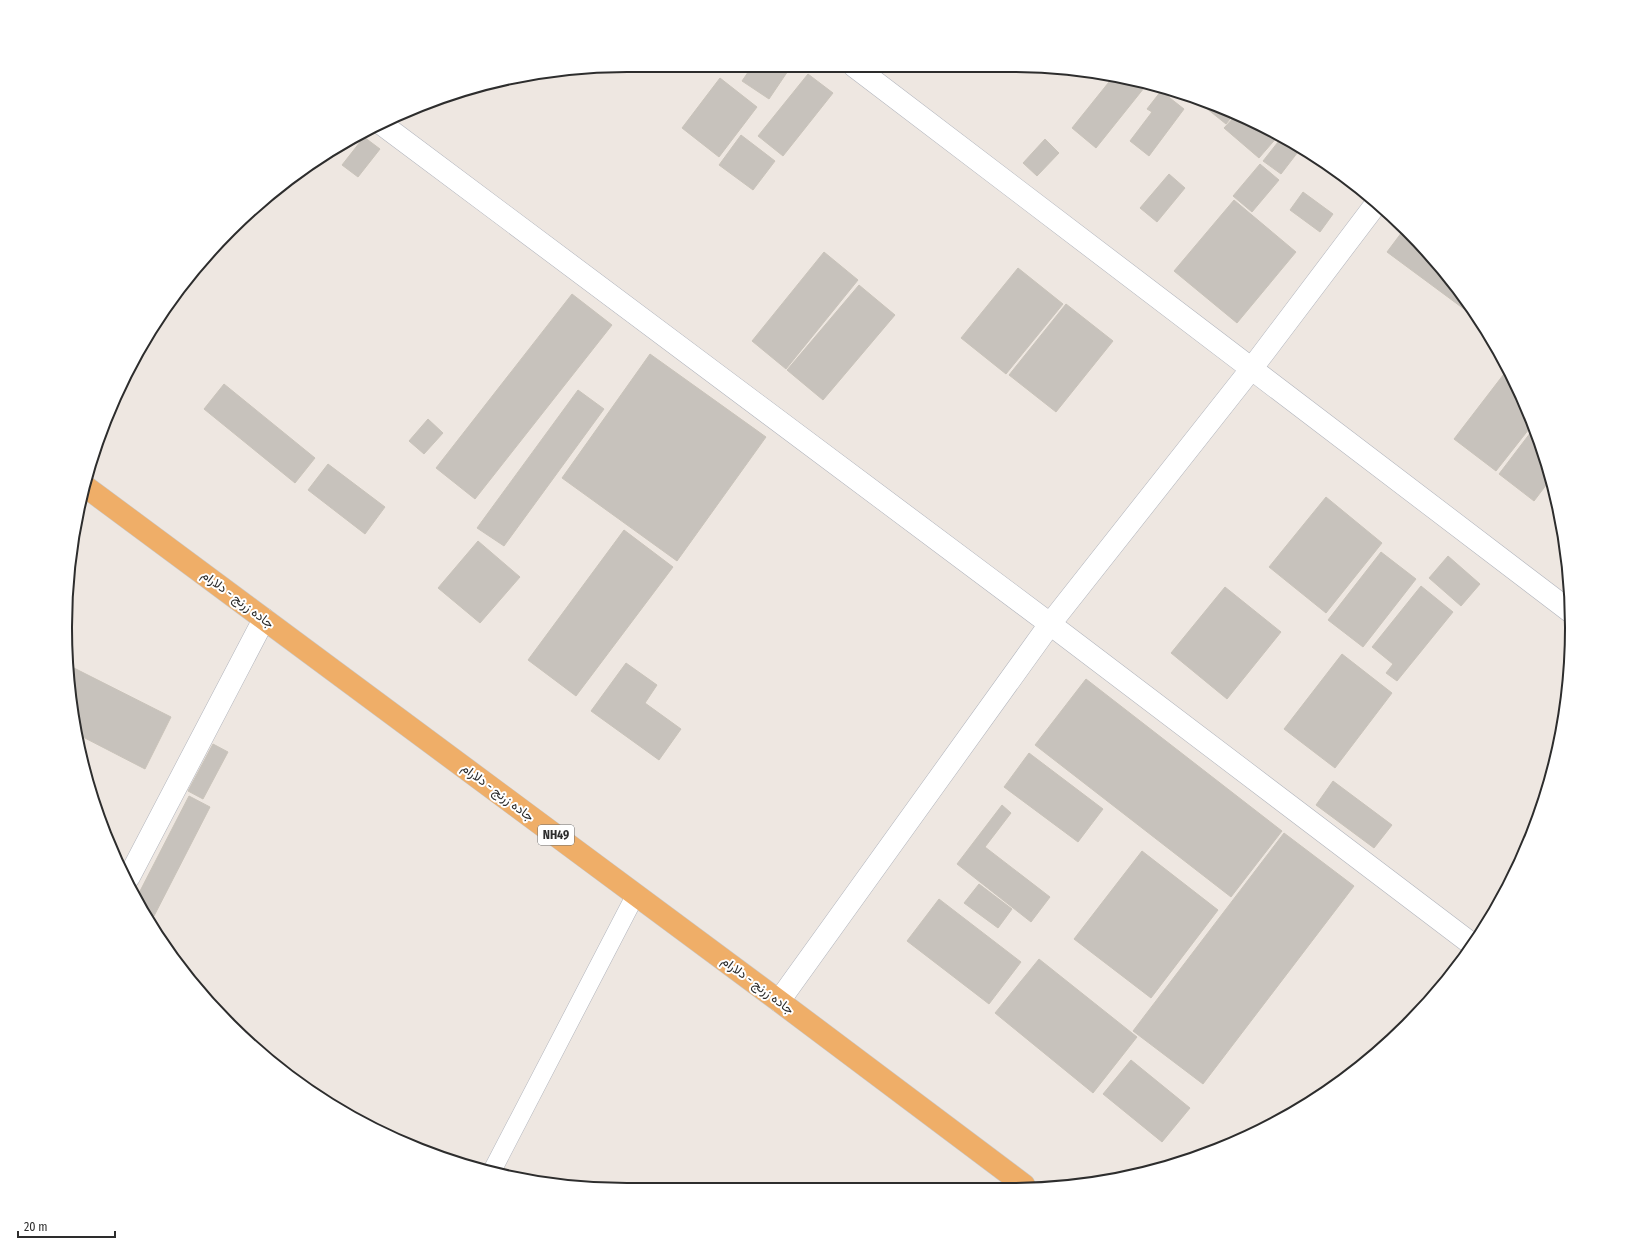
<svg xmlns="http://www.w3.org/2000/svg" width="1637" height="1255" font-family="'Fira Sans Condensed',Vazirmatn,sans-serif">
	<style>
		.building { fill: #c7c2bc; stroke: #c9c3ba }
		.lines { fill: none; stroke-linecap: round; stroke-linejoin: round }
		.service-casing { stroke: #b1b4bc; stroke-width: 19 }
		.minor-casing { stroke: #b1b4bc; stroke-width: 23 }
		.trunk-casing { stroke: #c8c8c8; stroke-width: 23 }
		.service { stroke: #fff; stroke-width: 18 }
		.minor { stroke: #fff; stroke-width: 22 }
		.trunk { stroke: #efae68; stroke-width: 22 }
		.labels { text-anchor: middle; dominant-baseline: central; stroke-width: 4; stroke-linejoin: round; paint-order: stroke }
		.shield { fill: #fff; stroke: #6c6c6c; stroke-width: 1 }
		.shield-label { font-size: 12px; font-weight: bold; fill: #2d2d2d }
		.street-label { font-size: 13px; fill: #2d2d2d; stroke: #fff }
		.rim { fill: none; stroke: #2d2d2d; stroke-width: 2 }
	</style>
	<rect width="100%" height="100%" fill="#eee7e1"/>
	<!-- building -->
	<g class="building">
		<polygon points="753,65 792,65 769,99 742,81"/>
		<polygon points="808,74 833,93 783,156 758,136"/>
		<polygon points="1113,77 1148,83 1096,148 1072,128"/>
		<polygon points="720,78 757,107 719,157 682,128"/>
		<polygon points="1161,91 1184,109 1149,156 1130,141 1152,112 1147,109"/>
		<polygon points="1196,100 1234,114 1226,124"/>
		<polygon points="1236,115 1258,123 1279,135 1259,158 1224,128"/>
		<polygon points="741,135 775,161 753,190 719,165"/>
		<polygon points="364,137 380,149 358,177 342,165"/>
		<polygon points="1282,137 1301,148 1281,174 1263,161"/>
		<polygon points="1045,139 1059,153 1037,176 1023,163"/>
		<polygon points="1260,164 1279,180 1252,212 1233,196"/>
		<polygon points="1169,174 1185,188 1157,222 1140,208"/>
		<polygon points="1303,192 1333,214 1320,232 1290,210"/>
		<polygon points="1234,200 1296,252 1237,323 1174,271"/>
		<polygon points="1405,228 1468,304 1464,309 1387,252"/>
		<polygon points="824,252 858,280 786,369 752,341"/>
		<polygon points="1018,268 1063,304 1006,374 961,338"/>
		<polygon points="859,285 895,315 823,400 787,370"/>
		<polygon points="572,294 612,325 475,499 436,468"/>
		<polygon points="1066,304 1113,341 1056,412 1009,375"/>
		<polygon points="650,354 766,437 677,561 562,478"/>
		<polygon points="1507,370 1529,412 1533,424 1496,471 1454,439"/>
		<polygon points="224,384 315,458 295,483 204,409"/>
		<polygon points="578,390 604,409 504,546 477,528"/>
		<polygon points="428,419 443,433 424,454 409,441"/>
		<polygon points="1534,428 1550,480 1534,501 1499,474"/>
		<polygon points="328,464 385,507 365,534 308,490"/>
		<polygon points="1326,497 1382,543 1326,613 1269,567"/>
		<polygon points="624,530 673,567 576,696 528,660"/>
		<polygon points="478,541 520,577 480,623 438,588"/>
		<polygon points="1381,552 1416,579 1363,647 1328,620"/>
		<polygon points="1448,556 1480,584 1461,606 1429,578"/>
		<polygon points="1421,586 1453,612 1397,681 1386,673 1393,664 1372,647"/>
		<polygon points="1225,587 1281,632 1227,699 1171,653"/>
		<polygon points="1342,654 1392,693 1335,768 1284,729"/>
		<polygon points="626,663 657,685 645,703 681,729 659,760 591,711"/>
		<polygon points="66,664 171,717 145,769 81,736"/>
		<polygon points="1086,679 1282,831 1231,897 1035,745"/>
		<polygon points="213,744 228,752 203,799 188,791"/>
		<polygon points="1029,753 1103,809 1078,842 1004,787"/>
		<polygon points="1333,781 1392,825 1374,848 1316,805"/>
		<polygon points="189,796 210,807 154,916 146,911 138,895"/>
		<polygon points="1002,805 1011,813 985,847 1050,897 1031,922 957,864"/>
		<polygon points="1284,833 1354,886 1203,1084 1133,1031"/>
		<polygon points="1142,851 1218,910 1151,998 1074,939"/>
		<polygon points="979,884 1012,909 998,928 964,903"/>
		<polygon points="939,899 1021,962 989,1004 907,941"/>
		<polygon points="1489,914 1490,915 1483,930 1479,927"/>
		<polygon points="1039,959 1137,1037 1093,1093 995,1013"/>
		<polygon points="1131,1060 1190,1108 1162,1142 1103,1094"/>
	</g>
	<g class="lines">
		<!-- service casing -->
		<g class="service-casing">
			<polyline id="service" points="492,1171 636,894"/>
		</g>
		<!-- minor casing -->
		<g class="minor-casing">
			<g id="minor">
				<polyline points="854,66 1571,612"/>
				<polyline points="383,125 1050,624 1473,945"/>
				<polyline points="129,877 264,619"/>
				<polyline points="779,1001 1050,624 1252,368 1376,204"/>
			</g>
		</g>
		<!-- trunk casing -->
		<g class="trunk-casing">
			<polyline id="trunk" points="86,487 779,1001 1024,1185"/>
		</g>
		<!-- service -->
		<use href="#service" class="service"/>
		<!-- minor -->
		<use href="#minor" class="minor"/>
		<!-- trunk -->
		<use href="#trunk" class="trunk"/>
	</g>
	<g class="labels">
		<!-- shield labels -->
		<rect class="shield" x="538" y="825" width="36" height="20" rx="3"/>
		<g class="shield-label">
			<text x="556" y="835">NH49</text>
		</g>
		<!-- street labels -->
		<g class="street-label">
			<text transform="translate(238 599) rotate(37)">جاده زرنج - دلارام</text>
			<text transform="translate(498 792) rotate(37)">جاده زرنج - دلارام</text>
			<text transform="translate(758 985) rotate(37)">جاده زرنج - دلارام</text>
		</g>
	</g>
	<!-- crop -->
	<path d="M0 0H1637V1255H0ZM627 72H1010A555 555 0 0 1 1565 627V628A555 555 0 0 1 1010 1183H627A555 555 0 0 1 72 628V627A555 555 0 0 1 627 72Z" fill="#fff" fill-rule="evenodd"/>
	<path class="rim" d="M627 72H1010A555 555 0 0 1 1565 627V628A555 555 0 0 1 1010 1183H627A555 555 0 0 1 72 628V627A555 555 0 0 1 627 72Z"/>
	<!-- scale -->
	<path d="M18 1231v6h97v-6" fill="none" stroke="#2d2d2d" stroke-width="2"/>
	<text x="24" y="1231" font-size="12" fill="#2d2d2d" stroke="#ffffff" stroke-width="3" paint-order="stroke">20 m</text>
</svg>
